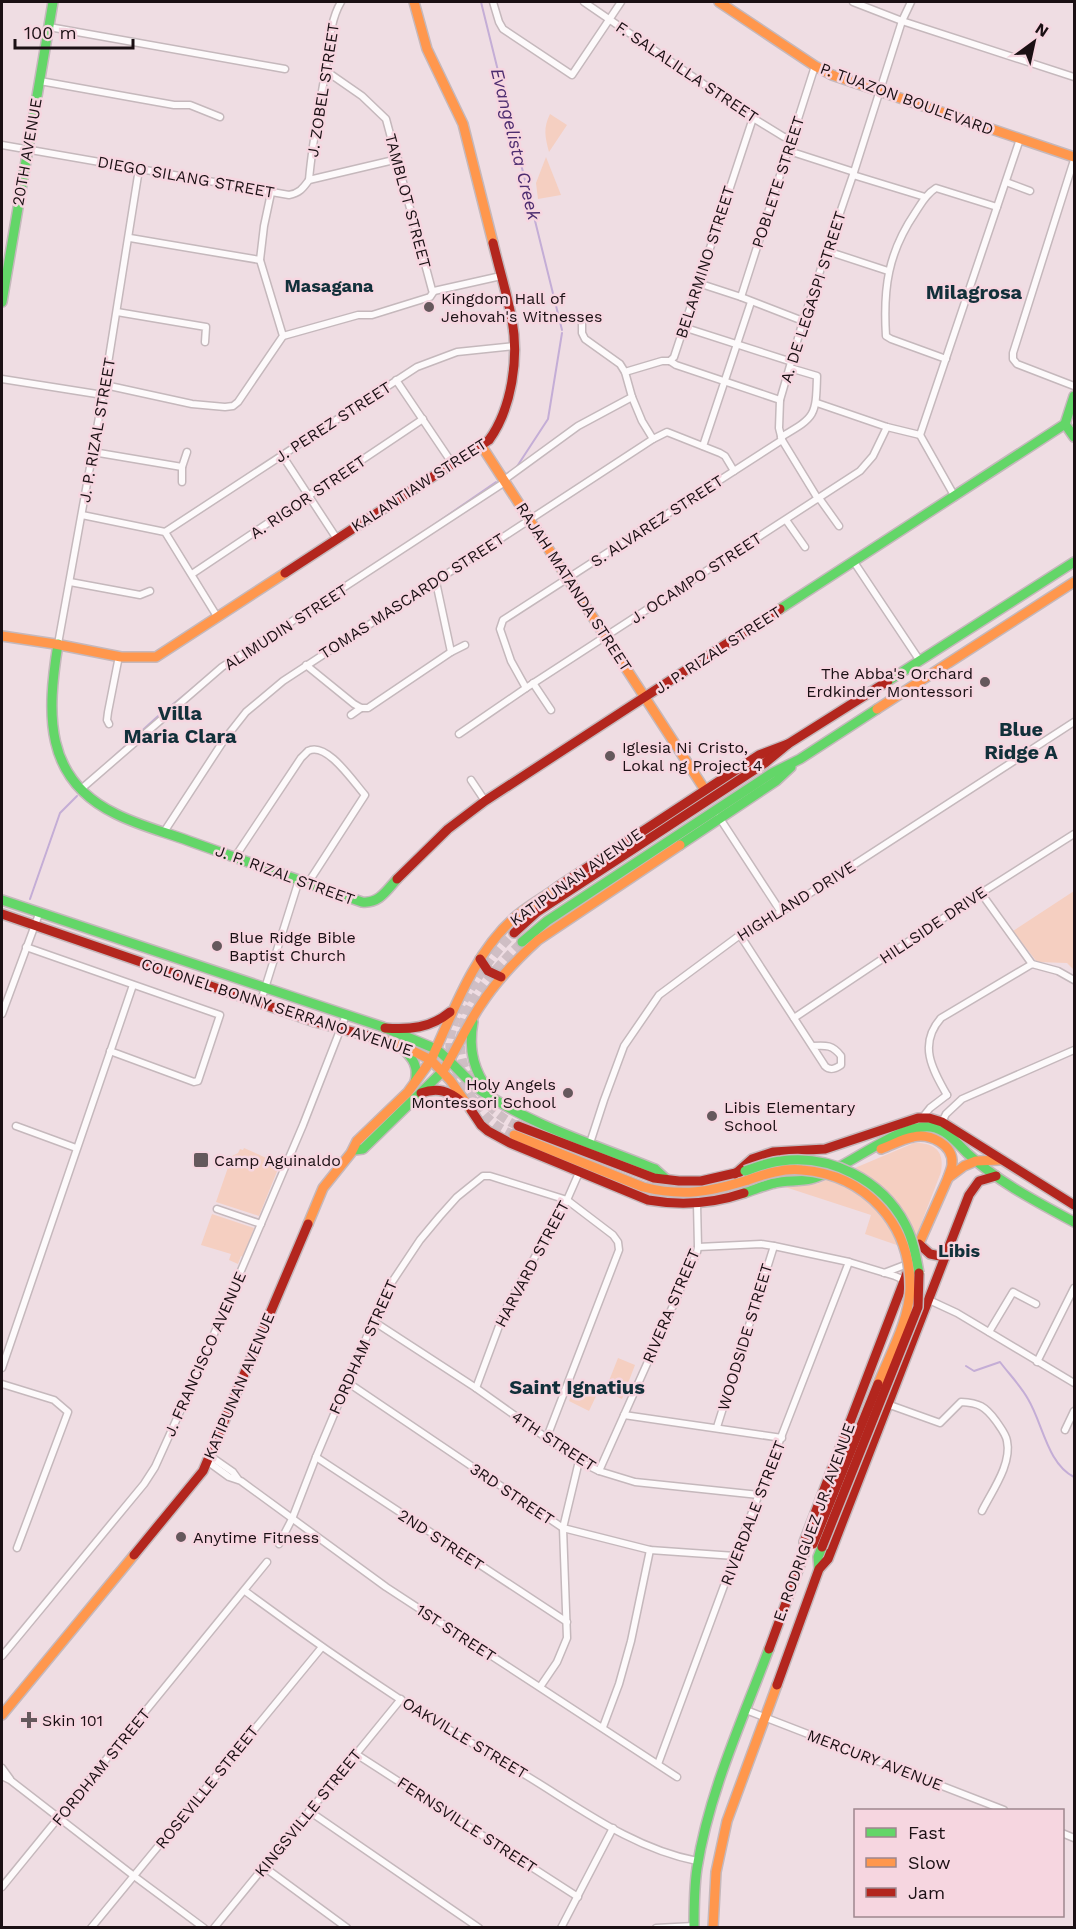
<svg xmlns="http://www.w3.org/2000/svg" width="1076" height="1929" font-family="'Work Sans',sans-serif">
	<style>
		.green { fill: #f5cfc1 }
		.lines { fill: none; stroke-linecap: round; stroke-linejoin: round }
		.stream { stroke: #c4add6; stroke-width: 2 }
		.primary-tunnel { stroke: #cfbec4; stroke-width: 9; stroke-dasharray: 9 4.5; stroke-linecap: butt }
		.street-casing { stroke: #c5b8bc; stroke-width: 9 }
		.fast-casing { stroke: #c5b8bc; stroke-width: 12 }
		.slow-casing { stroke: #c5b8bc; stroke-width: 12 }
		.jam-casing { stroke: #c5b8bc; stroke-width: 12 }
		.street { stroke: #fdfafb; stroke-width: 6 }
		.fast { stroke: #63d668; stroke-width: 9 }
		.slow { stroke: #ff974d; stroke-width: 9 }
		.jam { stroke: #b3261e; stroke-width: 9 }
		.fast-bridge-casing { stroke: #c5b8bc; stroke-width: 12; stroke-linecap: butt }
		.slow-bridge-casing { stroke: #c5b8bc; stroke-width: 12; stroke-linecap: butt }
		.jam-bridge-casing { stroke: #c5b8bc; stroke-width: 12; stroke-linecap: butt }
		.fast-bridge { stroke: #63d668; stroke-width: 9 }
		.slow-bridge { stroke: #ff974d; stroke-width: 9 }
		.jam-bridge { stroke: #b3261e; stroke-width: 9 }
		.poi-dot { fill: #65585c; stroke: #f6d6e0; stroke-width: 2 }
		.labels { text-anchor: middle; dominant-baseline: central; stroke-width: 5; stroke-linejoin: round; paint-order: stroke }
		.street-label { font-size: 16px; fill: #1b1014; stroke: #f6d6e0 }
		.poi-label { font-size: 16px; fill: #1b1014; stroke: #f6d6e0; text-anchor: start }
		.water-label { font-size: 18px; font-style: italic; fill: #4d2d70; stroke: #f6d6e0 }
		.neighbourhood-label { font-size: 18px; font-weight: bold; fill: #12303a; stroke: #f6d6e0 }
		.quarter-label { font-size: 20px; font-weight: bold; fill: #12303a; stroke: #f6d6e0 }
	</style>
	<rect width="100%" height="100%" fill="#efdde3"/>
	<!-- green -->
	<g class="green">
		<path d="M550,114L567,125L549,152C545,137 543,128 550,114Z"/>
		<polygon points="546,157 561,195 538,199 536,183"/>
		<polygon points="1074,891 1074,970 1067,963 1037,962 1013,931"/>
		<path d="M914,1143C934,1142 945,1151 941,1172L911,1250L865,1234L871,1215L782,1186L817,1184Z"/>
		<polygon points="244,1148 280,1164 259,1216 216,1202 232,1156 238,1153 240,1149 243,1150"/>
		<polygon points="212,1214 254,1228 243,1257 241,1256 238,1264 229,1260 231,1254 201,1245"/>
		<polygon points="618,1358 635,1365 622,1399 605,1391"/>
		<polygon points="577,1383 598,1392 589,1411 569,1401"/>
	</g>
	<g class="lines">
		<!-- stream -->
		<g class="stream">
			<polyline points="481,2 562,330"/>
			<polyline points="516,468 548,419 562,333"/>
			<polyline points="422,533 496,482"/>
			<polyline points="110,760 157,717 203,680"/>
			<polyline points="30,899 60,813 77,796"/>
			<path d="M966,1366L974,1371L1000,1362C1009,1374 1021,1386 1028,1399C1043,1424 1047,1463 1074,1477"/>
		</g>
		<!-- primary-tunnel -->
		<g class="primary-tunnel">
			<path d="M518,1126C498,1117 486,1104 474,1086C437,1029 483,981 522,942"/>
			<path d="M514,1135C493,1126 486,1117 473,1099C463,1084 451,1066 450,1048C447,1015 491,955 514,933"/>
		</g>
		<!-- street casing -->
		<g class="street-casing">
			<g id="street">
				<polyline points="493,2 499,22 503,29 572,75 621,2"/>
				<polyline points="584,2 753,118 784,137 793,137"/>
				<polyline points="853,2 902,21 1074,77"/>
				<polyline points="49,27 285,69"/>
				<polyline points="326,71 362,96 386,119 432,290 434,291"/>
				<polyline points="40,81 174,105 190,105 220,117"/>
				<path d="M2,145L289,195C300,193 303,188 309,180L398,159"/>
				<polyline points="789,151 854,172"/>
				<polyline points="1074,160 1013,353 1013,359 1017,364 1074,386"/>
				<polyline points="853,175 925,197"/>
				<path d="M309,180C312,144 319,109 325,74C329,50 329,22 341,2"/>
				<polyline points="1006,182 1030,191"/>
				<polyline points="130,238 260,260"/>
				<polyline points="827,251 888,271"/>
				<polyline points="698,283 741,297 803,321"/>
				<polyline points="434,291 501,276"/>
				<polyline points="741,297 815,66"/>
				<polyline points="117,312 206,327 205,342"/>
				<polyline points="582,317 582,333 585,339 620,364 625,372 632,397 642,421 653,439"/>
				<polyline points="683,327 792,362"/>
				<polyline points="283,336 358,315 372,315 430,297 434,291"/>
				<path d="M946,359L891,339L886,336C883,288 888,253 915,213C921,204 926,194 936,188L997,207"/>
				<polyline points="670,361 674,357 753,118"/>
				<polyline points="670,361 676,365 780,400"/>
				<polyline points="625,372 662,361 670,361"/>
				<polyline points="2,379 103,395"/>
				<polyline points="396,380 452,463"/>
				<polyline points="105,385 192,404 225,407 233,406 238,402 283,336 260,260 264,226 271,193"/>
				<polyline points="817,403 887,427 920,435"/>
				<polyline points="920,435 1020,139"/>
				<polyline points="920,435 955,497"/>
				<path d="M781,437C815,417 816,417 817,376L790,368"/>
				<polyline points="703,446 751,302"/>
				<polyline points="93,452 182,467"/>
				<polyline points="282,455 337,539"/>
				<polyline points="504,480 578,426 632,397"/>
				<polyline points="182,482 182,467 187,452"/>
				<polyline points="819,498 839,526"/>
				<polyline points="818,499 782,440 779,428 780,400 803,321 854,172 902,21 911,2"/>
				<polyline points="82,515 165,532 218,618"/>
				<polyline points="786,520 805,547"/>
				<polyline points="165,532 417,367 457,352 514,346"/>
				<polyline points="854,562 920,661"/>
				<polyline points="192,574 423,419"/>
				<polyline points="70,582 140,595 150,591"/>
				<polyline points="436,582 451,652"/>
				<polyline points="58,644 103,395 139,169"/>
				<polyline points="306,665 354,704 361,708 368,708 451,652 465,645"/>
				<polyline points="533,683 551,710"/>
				<polyline points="526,688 511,661 500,629 503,620 782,440"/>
				<polyline points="351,715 361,708"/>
				<polyline points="109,724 107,720 108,712 119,656"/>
				<polyline points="459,734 526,688 860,471 873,456 887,427"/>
				<polyline points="471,780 485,801"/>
				<polyline points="80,790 222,667 505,482"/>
				<polyline points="719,817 781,912"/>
				<polyline points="164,832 224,740 246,712 283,681 653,439 667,432 720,453 725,456 734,471"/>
				<path d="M235,857L301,758C302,757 308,751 308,751C327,741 354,783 365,795L308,883"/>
				<polyline points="981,893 1032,964"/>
				<path d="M740,935L825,1066C830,1071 835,1069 841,1065V1056C833,1045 826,1045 813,1046"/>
				<polyline points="26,947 220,1015 198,1081 194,1082 110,1051"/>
				<polyline points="260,1004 299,880"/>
				<polyline points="2,1014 39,914"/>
				<polyline points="794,1018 981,893 1074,834"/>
				<path d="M947,1095C932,1069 918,1044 941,1018L1032,964L1058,971L1074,980"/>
				<polyline points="922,1118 930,1108 947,1095"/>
				<polyline points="942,1122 946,1114 962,1099 1074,1050"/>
				<polyline points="16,1126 76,1148"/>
				<polyline points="590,1143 604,1100 624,1046 659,995 740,935 781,912 1074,722"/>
				<polyline points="217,1209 261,1224"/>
				<polyline points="698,1247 761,1244 774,1246 849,1262 895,1276 904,1280"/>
				<polyline points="884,1273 910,1263"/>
				<polyline points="929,1300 957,1313 1074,1383"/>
				<polyline points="373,1321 476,1388 579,1461 599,1471 635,1482 759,1495"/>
				<polyline points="989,1332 1013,1292 1036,1304"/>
				<polyline points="1037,1362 1074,1288"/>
				<polyline points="2,1368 133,985"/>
				<polyline points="347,1382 563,1528 650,1550 735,1556"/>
				<polyline points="2,1384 54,1400 68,1412 17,1548"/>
				<polyline points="476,1388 505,1310 567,1200 578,1175"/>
				<path d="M887,1404L940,1423L961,1402C979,1403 985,1406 996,1421C1000,1427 1006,1434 1007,1441C1012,1464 992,1491 982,1511"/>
				<polyline points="624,1415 782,1438"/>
				<polyline points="717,1427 774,1246"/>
				<polyline points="1065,1430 1074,1411"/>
				<polyline points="210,1456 233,1472 238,1479"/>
				<polyline points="316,1457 567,1622"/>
				<polyline points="207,1461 229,1477 241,1481 386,1587 677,1777"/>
				<polyline points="599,1471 697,1252 698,1247 697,1204"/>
				<polyline points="279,1544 292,1519 316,1457 386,1291 420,1240 440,1216 457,1197 483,1176 490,1176 567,1200 613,1235 618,1242 619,1250 547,1437"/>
				<path d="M245,1591C295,1628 346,1664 398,1698C440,1725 484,1750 527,1776C581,1809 634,1849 697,1861"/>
				<polyline points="2,1656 144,1484 155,1467 197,1374 303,1125 346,1015"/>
				<polyline points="540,1687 557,1662 567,1638 563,1528 579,1461"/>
				<polyline points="746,1710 1004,1810"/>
				<polyline points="603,1727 619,1684 631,1641 650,1550"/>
				<polyline points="356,1754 578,1897"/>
				<polyline points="658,1764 735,1556 849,1262"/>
				<polyline points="2,1768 10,1779"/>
				<polyline points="2,1776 10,1780 134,1876 204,1928"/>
				<polyline points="309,1811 479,1928"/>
				<polyline points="1062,1833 1074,1838"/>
				<polyline points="264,1867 347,1928"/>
				<polyline points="2,1887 267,1562"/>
				<polyline points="91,1928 322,1647"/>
				<polyline points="214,1928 401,1699"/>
				<polyline points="561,1928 613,1828"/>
				<polyline points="656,1928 694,1926"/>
			</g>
		</g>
		<!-- fast casing -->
		<g class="fast-casing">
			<g id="fast">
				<polyline points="2,302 53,2"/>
				<polyline points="1065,424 1074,437"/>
				<polyline points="780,609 1065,424 1074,396"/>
				<path d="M58,644C47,713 43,779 116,814C140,826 165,832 189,841C247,862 304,882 362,902C379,904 387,890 397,879"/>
				<polyline points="888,681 1074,562"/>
				<polyline points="680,845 776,781 791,767"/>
				<polyline points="2,900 383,1027 436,1049"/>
				<polyline points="522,942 547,921 772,773 800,759 877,709"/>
				<path d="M473,1022C468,1049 473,1072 491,1093"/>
				<path d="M402,1048C413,1058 419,1067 415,1082"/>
				<path d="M436,1049C452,1061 464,1078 480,1090C532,1126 596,1145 655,1169L666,1179"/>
				<polyline points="355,1150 363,1149 443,1071"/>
				<path d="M744,1193C754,1190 765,1185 775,1183C786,1180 799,1182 811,1179C846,1170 898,1123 931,1127C946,1129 957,1143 967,1153C998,1182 1037,1202 1074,1222"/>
				<polyline points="819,1569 818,1557 822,1547"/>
				<path d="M694,1928C694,1908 694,1888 697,1868C709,1792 742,1721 769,1649"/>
			</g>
		</g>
		<!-- slow casing -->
		<g class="slow-casing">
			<g id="slow">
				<polyline points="414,2 427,49 463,124 493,243"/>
				<polyline points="719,2 815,66 832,75 1074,157"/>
				<polyline points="481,445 705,790"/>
				<polyline points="2,636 55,644 121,657 156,657 285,573"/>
				<polyline points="877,709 1074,582"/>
				<path d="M443,1071C456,1050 466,1027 480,1006C496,981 516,960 538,940L680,845"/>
				<path d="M471,1110L450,1080L431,1060C454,1010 473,955 514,918C527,906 545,897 559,886"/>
				<path d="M514,1135L643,1187C683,1197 709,1192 748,1180"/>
				<path d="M881,1149C892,1145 902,1139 913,1137C929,1133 954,1144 952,1164C952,1168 949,1174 948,1178"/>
				<polyline points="308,1224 323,1188 351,1153 357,1141 408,1092 431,1060 405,1047 380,1039"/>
				<polyline points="914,1255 948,1178 964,1166 976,1161 1000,1160"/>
				<polyline points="2,1715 134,1555"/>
				<polyline points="713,1928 716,1872 727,1821 777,1685"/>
			</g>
		</g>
		<!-- jam casing -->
		<g class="jam-casing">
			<g id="jam">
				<path d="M285,573L489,440C512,408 519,358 512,320C507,294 499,268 493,243"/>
				<polyline points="397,879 448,829 485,801 780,609"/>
				<polyline points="559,886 759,755 788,744"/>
				<polyline points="2,914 315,1022 380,1039"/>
				<polyline points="514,933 537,912 765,763 788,744 888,681"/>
				<polyline points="480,959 488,971 501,977"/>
				<path d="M385,1028C409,1030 431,1028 450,1012"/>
				<path d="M421,1093C438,1087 449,1091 462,1102"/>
				<path d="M471,1110L481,1125L488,1131L510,1143L648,1200C682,1206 712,1204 744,1193"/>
				<polyline points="518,1126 654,1178 679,1181 701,1181 740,1172"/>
				<polyline points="735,1174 752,1159 773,1152 825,1149 918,1118 929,1118 942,1122 1074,1205"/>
				<polyline points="919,1244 930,1254 945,1257"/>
				<polyline points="134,1555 203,1471 308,1224"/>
				<polyline points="769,1649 804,1554 804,1542 909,1268"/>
				<polyline points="777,1685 819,1569 828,1559 969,1195 979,1181 996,1176"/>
			</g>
		</g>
		<!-- street -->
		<use href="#street" class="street"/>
		<!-- fast -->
		<use href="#fast" class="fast"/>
		<!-- slow -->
		<use href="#slow" class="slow"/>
		<!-- jam -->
		<use href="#jam" class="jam"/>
		<!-- fast-bridge casing -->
		<g class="fast-bridge-casing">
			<path id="fast-bridge" d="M745,1171C757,1167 768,1162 781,1161C830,1154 882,1180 905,1224C913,1239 916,1256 919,1273"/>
		</g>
		<!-- slow-bridge casing -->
		<g class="slow-bridge-casing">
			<path id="slow-bridge" d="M748,1180C765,1174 784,1168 802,1170C866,1175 911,1224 910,1289C909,1321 890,1354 878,1384"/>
		</g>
		<!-- jam-bridge casing -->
		<g class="jam-bridge-casing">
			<g id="jam-bridge">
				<polyline points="813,1544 878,1384"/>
				<polyline points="822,1547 918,1307 919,1273"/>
			</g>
		</g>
		<!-- fast-bridge -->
		<use href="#fast-bridge" class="fast-bridge"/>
		<!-- slow-bridge -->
		<use href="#slow-bridge" class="slow-bridge"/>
		<!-- jam-bridge -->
		<use href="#jam-bridge" class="jam-bridge"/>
	</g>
	<!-- markers -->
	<g class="poi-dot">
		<circle cx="429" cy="307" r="6"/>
		<circle cx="985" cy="682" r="6"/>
		<circle cx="610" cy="756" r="6"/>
		<circle cx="217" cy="946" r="6"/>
		<circle cx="568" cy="1093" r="6"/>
		<circle cx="712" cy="1116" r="6"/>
		<rect x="193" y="1152" width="16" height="16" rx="3"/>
		<circle cx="181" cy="1537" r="6"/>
		<path d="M26 1711h6v6h6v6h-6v6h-6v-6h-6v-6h6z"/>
	</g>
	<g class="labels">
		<!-- street labels -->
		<g class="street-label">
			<text transform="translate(687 72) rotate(34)">F. SALALILLA STREET</text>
			<text transform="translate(323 90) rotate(-81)">J. ZOBEL STREET</text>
			<text transform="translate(907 99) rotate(20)">P. TUAZON BOULEVARD</text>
			<text transform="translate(27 152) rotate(-80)">20TH AVENUE</text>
			<text transform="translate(186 177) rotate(10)">DIEGO SILANG STREET</text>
			<text transform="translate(778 182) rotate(-72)">POBLETE STREET</text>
			<text transform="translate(408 201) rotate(75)">TAMBLOT STREET</text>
			<text transform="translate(705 262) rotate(-72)">BELARMINO STREET</text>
			<text transform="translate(813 297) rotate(-72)">A. DE LEGASPI STREET</text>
			<text transform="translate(333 422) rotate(-33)">J. PEREZ STREET</text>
			<text transform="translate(97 430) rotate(-80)">J. P. RIZAL STREET</text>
			<text transform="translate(419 485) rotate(-33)">KALANTIAW STREET</text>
			<text transform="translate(308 497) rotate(-34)">A. RIGOR STREET</text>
			<text transform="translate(657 521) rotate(-33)">S. ALVAREZ STREET</text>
			<text transform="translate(696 578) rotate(-33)">J. OCAMPO STREET</text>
			<text transform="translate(574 587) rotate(57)">RAJAH MATANDA STREET</text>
			<text transform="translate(412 596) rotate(-33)">TOMAS MASCARDO STREET</text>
			<text transform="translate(286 627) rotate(-33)">ALIMUDIN STREET</text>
			<text transform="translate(718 650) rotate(-33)">J. P. RIZAL STREET</text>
			<text transform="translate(285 875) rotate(20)">J. P. RIZAL STREET</text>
			<text transform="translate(576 877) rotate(-35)">KATIPUNAN AVENUE</text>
			<text transform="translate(796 901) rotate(-32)">HIGHLAND DRIVE</text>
			<text transform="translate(933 925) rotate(-34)">HILLSIDE DRIVE</text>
			<text transform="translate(277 1007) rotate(18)">COLONEL BONNY SERRANO AVENUE</text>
			<text transform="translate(532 1264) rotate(-62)">HARVARD STREET</text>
			<text transform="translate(671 1306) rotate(-67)">RIVERA STREET</text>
			<text transform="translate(745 1337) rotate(-73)">WOODSIDE STREET</text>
			<text transform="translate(363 1347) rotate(-66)">FORDHAM STREET</text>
			<text transform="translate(205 1354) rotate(-66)">J. FRANCISCO AVENUE</text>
			<text transform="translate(239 1386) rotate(-67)">KATIPUNAN AVENUE</text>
			<text transform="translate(554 1441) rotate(33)">4TH STREET</text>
			<text transform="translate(512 1494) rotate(34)">3RD STREET</text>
			<text transform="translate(753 1513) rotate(-69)">RIVERDALE STREET</text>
			<text transform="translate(814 1522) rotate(-70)">E. RODRIGUEZ JR. AVENUE</text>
			<text transform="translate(441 1540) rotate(33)">2ND STREET</text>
			<text transform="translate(456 1633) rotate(33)">1ST STREET</text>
			<text transform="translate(465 1738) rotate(31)">OAKVILLE STREET</text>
			<text transform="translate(875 1760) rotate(21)">MERCURY AVENUE</text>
			<text transform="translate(101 1767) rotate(-51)">FORDHAM STREET</text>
			<text transform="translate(207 1787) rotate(-51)">ROSEVILLE STREET</text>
			<text transform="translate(308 1813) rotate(-51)">KINGSVILLE STREET</text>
			<text transform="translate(467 1825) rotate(33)">FERNSVILLE STREET</text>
		</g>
		<!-- poi labels -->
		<g class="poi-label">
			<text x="441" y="298">Kingdom Hall of<tspan x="441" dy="18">Jehovah's Witnesses</tspan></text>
			<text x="973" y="673" text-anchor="end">The Abba's Orchard<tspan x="973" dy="18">Erdkinder Montessori</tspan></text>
			<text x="622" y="747">Iglesia Ni Cristo,<tspan x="622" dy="18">Lokal ng Project 4</tspan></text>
			<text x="229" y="937">Blue Ridge Bible<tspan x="229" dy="18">Baptist Church</tspan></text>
			<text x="556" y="1084" text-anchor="end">Holy Angels<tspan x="556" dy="18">Montessori School</tspan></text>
			<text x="724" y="1107">Libis Elementary<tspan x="724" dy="18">School</tspan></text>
			<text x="214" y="1160">Camp Aguinaldo</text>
			<text x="193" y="1537">Anytime Fitness</text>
			<text x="42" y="1720">Skin 101</text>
		</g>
		<!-- water labels -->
		<g class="water-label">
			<text transform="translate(516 144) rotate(76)">Evangelista Creek</text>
		</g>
		<!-- neighbourhood labels -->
		<g class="neighbourhood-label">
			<text x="329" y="285">Masagana</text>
			<text x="959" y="1250">Libis</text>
		</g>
		<!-- quarter labels -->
		<g class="quarter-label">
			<text x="974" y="292">Milagrosa</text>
			<text x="180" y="713">Villa<tspan x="180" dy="23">Maria Clara</tspan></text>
			<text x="1021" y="729">Blue<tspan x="1021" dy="23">Ridge A</tspan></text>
			<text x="577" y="1387">Saint Ignatius</text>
		</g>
	</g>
	<!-- border -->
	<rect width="1076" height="1929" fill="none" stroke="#1b1014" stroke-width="6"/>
	<!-- legend -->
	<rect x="854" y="1809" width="210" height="108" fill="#f6d6e0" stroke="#9e878e" stroke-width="1.5"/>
	<rect x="866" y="1828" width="30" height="9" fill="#63d668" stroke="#9e878e" stroke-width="1.5"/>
	<text x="908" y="1839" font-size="18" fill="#1b1014">Fast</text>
	<rect x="866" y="1858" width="30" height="9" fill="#ff974d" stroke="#9e878e" stroke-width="1.5"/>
	<text x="908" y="1869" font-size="18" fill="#1b1014">Slow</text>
	<rect x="866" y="1888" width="30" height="9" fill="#b3261e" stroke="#9e878e" stroke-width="1.5"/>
	<text x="908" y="1899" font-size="18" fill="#1b1014">Jam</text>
	<!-- north arrow -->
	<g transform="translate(1034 42) rotate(33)" stroke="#f6d6e0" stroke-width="4.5" paint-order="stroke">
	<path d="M0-4.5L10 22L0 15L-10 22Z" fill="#1b1014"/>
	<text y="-9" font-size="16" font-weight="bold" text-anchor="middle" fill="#1b1014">N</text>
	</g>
	<!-- scale -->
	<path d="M15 39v9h118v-9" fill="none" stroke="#1b1014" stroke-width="3"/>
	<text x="24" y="39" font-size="18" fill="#1b1014" stroke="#f6d6e0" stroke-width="4.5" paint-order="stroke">100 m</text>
</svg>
